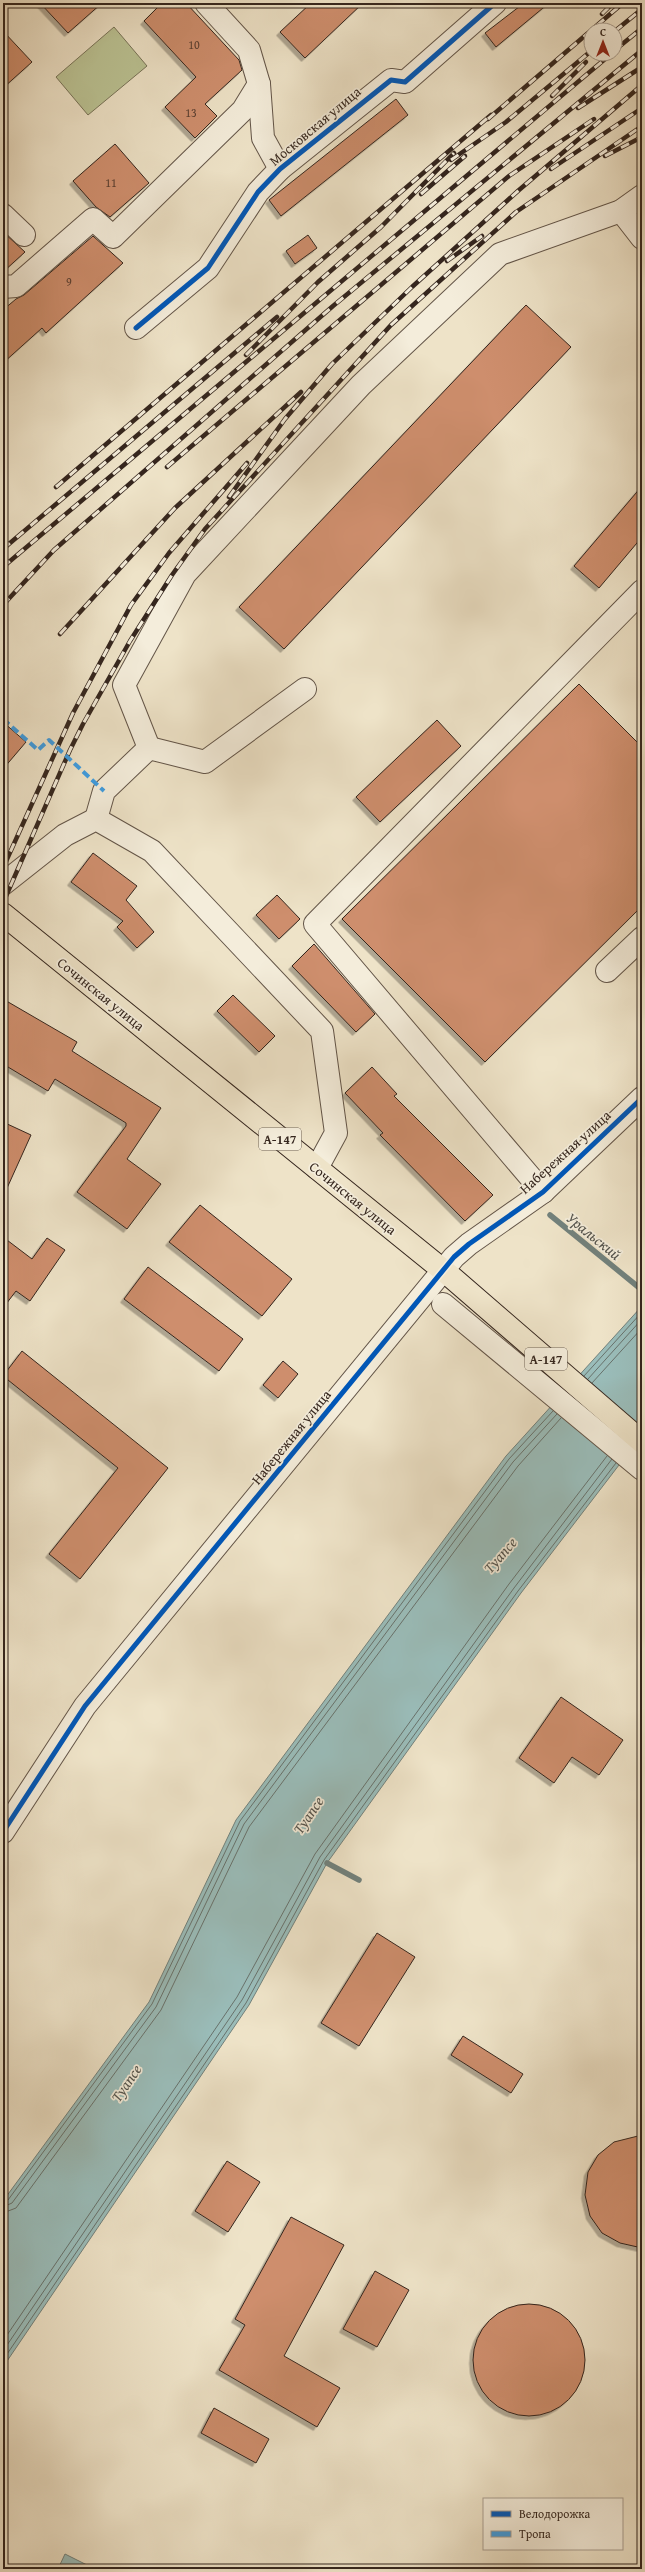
<svg xmlns="http://www.w3.org/2000/svg" width="645" height="2572" font-family="'Gentium Book Plus',serif">
	<style>
		.green { fill: #bbc394; stroke: #787459 }
		.water { fill: #9abdba; stroke: #72817c }
		.lines { fill: none; stroke-linecap: round; stroke-linejoin: round }
		.shore { stroke: #68726c; stroke-width: 1 }
		.stream { stroke: #72817c; stroke-width: 5.5 }
		.building { fill: #ce8e6d; stroke: #35261e; filter: url(#shadow) }
		.minor-casing { stroke: #635548; stroke-width: 24 }
		.highway-casing { stroke: #35261e; stroke-width: 24 }
		.minor { stroke: #f4eddb; stroke-width: 22 }
		.highway { stroke: #eee3c8; stroke-width: 22 }
		.rail-casing { stroke: #35261e; stroke-width: 4.5 }
		.rail { stroke: #f4eddb; stroke-width: 3; stroke-dasharray: 9; stroke-linecap: butt }
		.quiet { stroke: #3e9ce0; stroke-width: 4; stroke-dasharray: 8 4; stroke-linecap: butt }
		.cycleway-casing { stroke: #f4eddb; stroke-width: 8 }
		.cycleway { stroke: #0057b8; stroke-width: 5 }
		.labels { text-anchor: middle; dominant-baseline: central; stroke-width: 3.5; stroke-linejoin: round; paint-order: stroke }
		.number-label { font-size: 12px; fill: #5b4032 }
		.shield { fill: #f4eddb; stroke: #6e6257; stroke-width: 1 }
		.shield-label { font-size: 13px; font-weight: bold; fill: #35261e }
		.street-label { font-size: 14px; fill: #35261e; stroke: #f4eddb }
		.water-label { font-size: 15px; font-style: italic; fill: #53534d; stroke: #f4eddb }
	</style>
	<defs>
		<filter id="shadow"><feDropShadow dx="-3.5" dy="3.5" stdDeviation="0" flood-color="#0004"/></filter>
	</defs>
	<rect width="100%" height="100%" fill="#eee3c8"/>
	<filter id="stains"><feTurbulence type="fractalNoise" baseFrequency=".005" numOctaves="4"/><feColorMatrix values="0 0 0 0 .2 0 0 0 0 .09 0 0 0 0 .02 0 0 0 .5 -.17"/></filter>
	<radialGradient id="worn" r=".72"><stop offset=".6" stop-color="#630" stop-opacity="0"/><stop offset="1" stop-color="#630" stop-opacity=".3"/></radialGradient>
	<!-- green -->
	<polygon class="green" points="114,27 147,66 88,115 56,77"/>
	<!-- water -->
	<g class="water">
		<polygon points="642,1306 642,1435 521,1593 327,1863 249,2005 3,2367 3,2201 149,2002 236,1820 506,1456"/>
		<polygon points="65,2554 95,2569 58,2569"/>
	</g>
	<g class="lines">
		<!-- shore -->
		<g class="shore">
			<polyline points="584,1376 642,1312"/>
			<polyline points="588,1379 642,1319"/>
			<polyline points="592,1383 642,1328"/>
			<polyline points="3,2202 8,2200 152,2004 240,1821 509,1459 553,1411"/>
			<polyline points="3,2207 12,2203 156,2007 244,1824 513,1462 557,1414"/>
			<polyline points="3,2213 16,2208 161,2010 249,1827 518,1466 561,1418"/>
			<polyline points="3,2341 237,1997 315,1854 509,1584 607,1456"/>
			<polyline points="3,2351 242,2000 320,1857 514,1588 612,1459"/>
			<polyline points="3,2360 246,2003 324,1860 518,1591 616,1463"/>
		</g>
		<!-- stream -->
		<g class="stream">
			<polyline points="550,1215 642,1290"/>
			<polyline points="327,1863 359,1880"/>
		</g>
	</g>
	<!-- building -->
	<g class="building">
		<polygon points="40,3 102,3 68,33"/>
		<polygon points="162,3 186,3 239,60 242,70 205,104 217,116 195,138 165,107 196,77 144,21"/>
		<polygon points="311,3 363,3 305,58 280,32"/>
		<polygon points="524,3 549,3 496,47 485,33"/>
		<polygon points="3,31 32,62 3,88"/>
		<polygon points="396,99 408,115 281,216 269,200"/>
		<polygon points="115,144 149,183 110,217 96,207 73,181"/>
		<polygon points="3,232 25,252 3,272"/>
		<polygon points="308,235 317,248 295,264 286,251"/>
		<polygon points="93,236 123,263 46,333 42,328 3,363 3,310 16,299 24,295"/>
		<polygon points="526,305 571,347 284,649 239,607"/>
		<polygon points="642,486 642,537 599,588 574,566"/>
		<polygon points="579,684 642,747 642,906 485,1062 342,919"/>
		<polygon points="437,720 461,746 380,822 356,797"/>
		<polygon points="3,722 26,742 3,769"/>
		<polygon points="93,853 137,886 126,900 154,932 137,948 117,927 123,921 71,882"/>
		<polygon points="277,895 300,919 279,939 256,915"/>
		<polygon points="314,944 375,1014 356,1032 292,966"/>
		<polygon points="233,995 275,1036 259,1052 217,1011"/>
		<polygon points="3,999 77,1042 72,1051 161,1108 127,1159 161,1184 127,1229 77,1192 126,1126 126,1123 55,1079 48,1091 3,1064"/>
		<polygon points="372,1067 397,1094 394,1096 493,1195 465,1221 380,1135 383,1133 345,1093"/>
		<polygon points="3,1122 31,1135 3,1197"/>
		<polygon points="200,1205 292,1279 262,1316 169,1242"/>
		<polygon points="3,1237 32,1259 47,1238 65,1250 30,1301 16,1291 3,1308"/>
		<polygon points="148,1267 243,1339 219,1371 124,1299"/>
		<polygon points="22,1351 168,1468 80,1579 49,1554 118,1468 3,1376"/>
		<polygon points="283,1361 298,1374 278,1398 263,1385"/>
		<polygon points="561,1697 623,1740 599,1775 572,1757 554,1783 519,1758"/>
		<polygon points="377,1933 415,1957 359,2046 321,2023"/>
		<polygon points="463,2036 523,2074 511,2093 451,2055"/>
		<polygon points="642,2135 642,2248 620,2243 602,2233 590,2216 585,2195 588,2172 598,2155 614,2142"/>
		<polygon points="227,2161 260,2182 228,2232 195,2211"/>
		<polygon points="291,2217 344,2245 284,2356 340,2388 317,2427 219,2370 245,2325 235,2319"/>
		<polygon points="375,2271 409,2290 377,2347 343,2329"/>
		<circle cx="529" cy="2360" r="56"/>
		<polygon points="214,2408 269,2439 256,2463 201,2433"/>
	</g>
	<g class="lines">
		<!-- minor casing -->
		<g class="minor-casing">
			<g id="minor">
				<polyline points="206,3 249,50 259,84 263,138 280,169"/>
				<polyline points="621,211 642,238"/>
				<polyline points="3,215 24,235"/>
				<polyline points="3,287 16,286 93,219 113,237 243,110 259,84"/>
				<polyline points="136,328 208,268 258,192 280,169 391,80 405,82 495,3"/>
				<polyline points="149,748 205,762 305,689"/>
				<polyline points="96,819 104,791 149,748 124,685 185,574 361,385 500,254 621,211 642,196"/>
				<polyline points="3,884 65,835 96,819 152,851 322,1031 336,1133 317,1168"/>
				<polyline points="607,971 642,938"/>
				<polyline points="543,1192 315,924 642,591"/>
				<polyline points="443,1304 642,1469"/>
				<polyline points="3,1832 85,1706 454,1257 469,1244 543,1192 642,1098"/>
			</g>
		</g>
		<!-- highway casing -->
		<g class="highway-casing">
			<polyline id="highway" points="3,914 449,1275 642,1442"/>
		</g>
		<!-- minor -->
		<use href="#minor" class="minor"/>
		<!-- highway -->
		<use href="#highway" class="highway"/>
		<!-- rail casing -->
		<g class="rail-casing">
			<g id="rail">
				<polyline points="602,14 613,3"/>
				<polyline points="615,31 642,9"/>
				<polyline points="615,50 642,28"/>
				<polyline points="552,96 586,62"/>
				<polyline points="578,108 642,67"/>
				<polyline points="488,119 623,3"/>
				<polyline points="605,156 642,137"/>
				<polyline points="451,160 506,122 591,51"/>
				<polyline points="551,169 642,108"/>
				<polyline points="421,194 465,156"/>
				<polyline points="447,261 482,236"/>
				<polyline points="246,355 318,282 381,227 454,153"/>
				<polyline points="167,467 509,176 594,119"/>
				<polyline points="56,487 491,115"/>
				<polyline points="229,497 285,419 332,364 412,287 519,190 642,85"/>
				<polyline points="3,549 277,317"/>
				<polyline points="3,567 611,54"/>
				<polyline points="3,605 54,550 333,306 642,50"/>
				<polyline points="60,634 175,508 301,392"/>
				<polyline points="3,868 73,713 131,605 169,553 247,463"/>
				<polyline points="3,903 70,750 83,724 130,641 172,575 205,529 391,325 516,212 642,126"/>
			</g>
		</g>
		<!-- rail -->
		<use href="#rail" class="rail"/>
		<!-- quiet -->
		<polyline class="quiet" points="3,719 38,750 49,740 104,791"/>
		<!-- cycleway casing -->
		<g class="cycleway-casing">
			<g id="cycleway">
				<polyline points="136,328 208,268 258,192 280,169 391,80 405,82 495,3"/>
				<polyline points="3,1832 85,1706 454,1257 469,1244 543,1192 642,1098"/>
			</g>
		</g>
		<!-- cycleway -->
		<use href="#cycleway" class="cycleway"/>
	</g>
	<g class="labels">
		<!-- number labels -->
		<g class="number-label">
			<text x="194" y="44">10</text>
			<text x="191" y="112">13</text>
			<text x="111" y="182">11</text>
			<text x="69" y="281">9</text>
		</g>
		<!-- shield labels -->
		<g class="shield">
			<rect x="259" y="1128" width="42" height="22" rx="3"/>
			<rect x="525" y="1348" width="42" height="22" rx="3"/>
		</g>
		<g class="shield-label">
			<text x="280" y="1139">А-147</text>
			<text x="546" y="1359">А-147</text>
		</g>
		<!-- street labels -->
		<g class="street-label">
			<text transform="translate(315 126) rotate(-40)">Московская улица</text>
			<text transform="translate(101 994) rotate(39)">Сочинская улица</text>
			<text transform="translate(565 1152) rotate(-42)">Набережная улица</text>
			<text transform="translate(353 1198) rotate(39)">Сочинская улица</text>
			<text transform="translate(291 1437) rotate(-51)">Набережная улица</text>
		</g>
		<!-- water labels -->
		<g class="water-label">
			<text transform="translate(594 1236) rotate(39)">Уральский</text>
			<text transform="translate(500 1555) rotate(-49)">Туапсе</text>
			<text transform="translate(308 1815) rotate(-56)">Туапсе</text>
			<text transform="translate(126 2083) rotate(-56)">Туапсе</text>
		</g>
	</g>
	<!-- margin -->
	<rect width="645" height="2572" fill="none" stroke="#eee3c8" stroke-width="16"/>
	<rect x="4" y="4" width="637" height="2564" fill="none" stroke="#35261e" stroke-width="2"/>
	<rect x="8" y="8" width="629" height="2556" fill="none" stroke="#35261e"/>
	<!-- legend -->
	<rect x="483" y="2498" width="140" height="52" fill="#f4eddb" stroke="#a89d8f"/>
	<rect x="491" y="2511" width="20" height="6" fill="#0057b8" stroke="#a89d8f"/>
	<text x="519" y="2518" font-size="12" fill="#35261e">Велодорожка</text>
	<rect x="491" y="2531" width="20" height="6" fill="#3e9ce0" stroke="#a89d8f"/>
	<text x="519" y="2538" font-size="12" fill="#35261e">Тропа</text>
	<!-- north arrow -->
	<g transform="translate(603 42)"><circle r="19" fill="#f4eddb" stroke="#a89d8f"/>
	<path d="M0-3L7 15L0 10L-7 15Z" fill="#8f2418"/>
	<text y="-6" font-size="11" font-weight="bold" text-anchor="middle" fill="#35261e">С</text>
	</g>
	<rect width="100%" height="100%" filter="url(#stains)"/>
	<rect width="100%" height="100%" fill="url(#worn)"/>
</svg>
